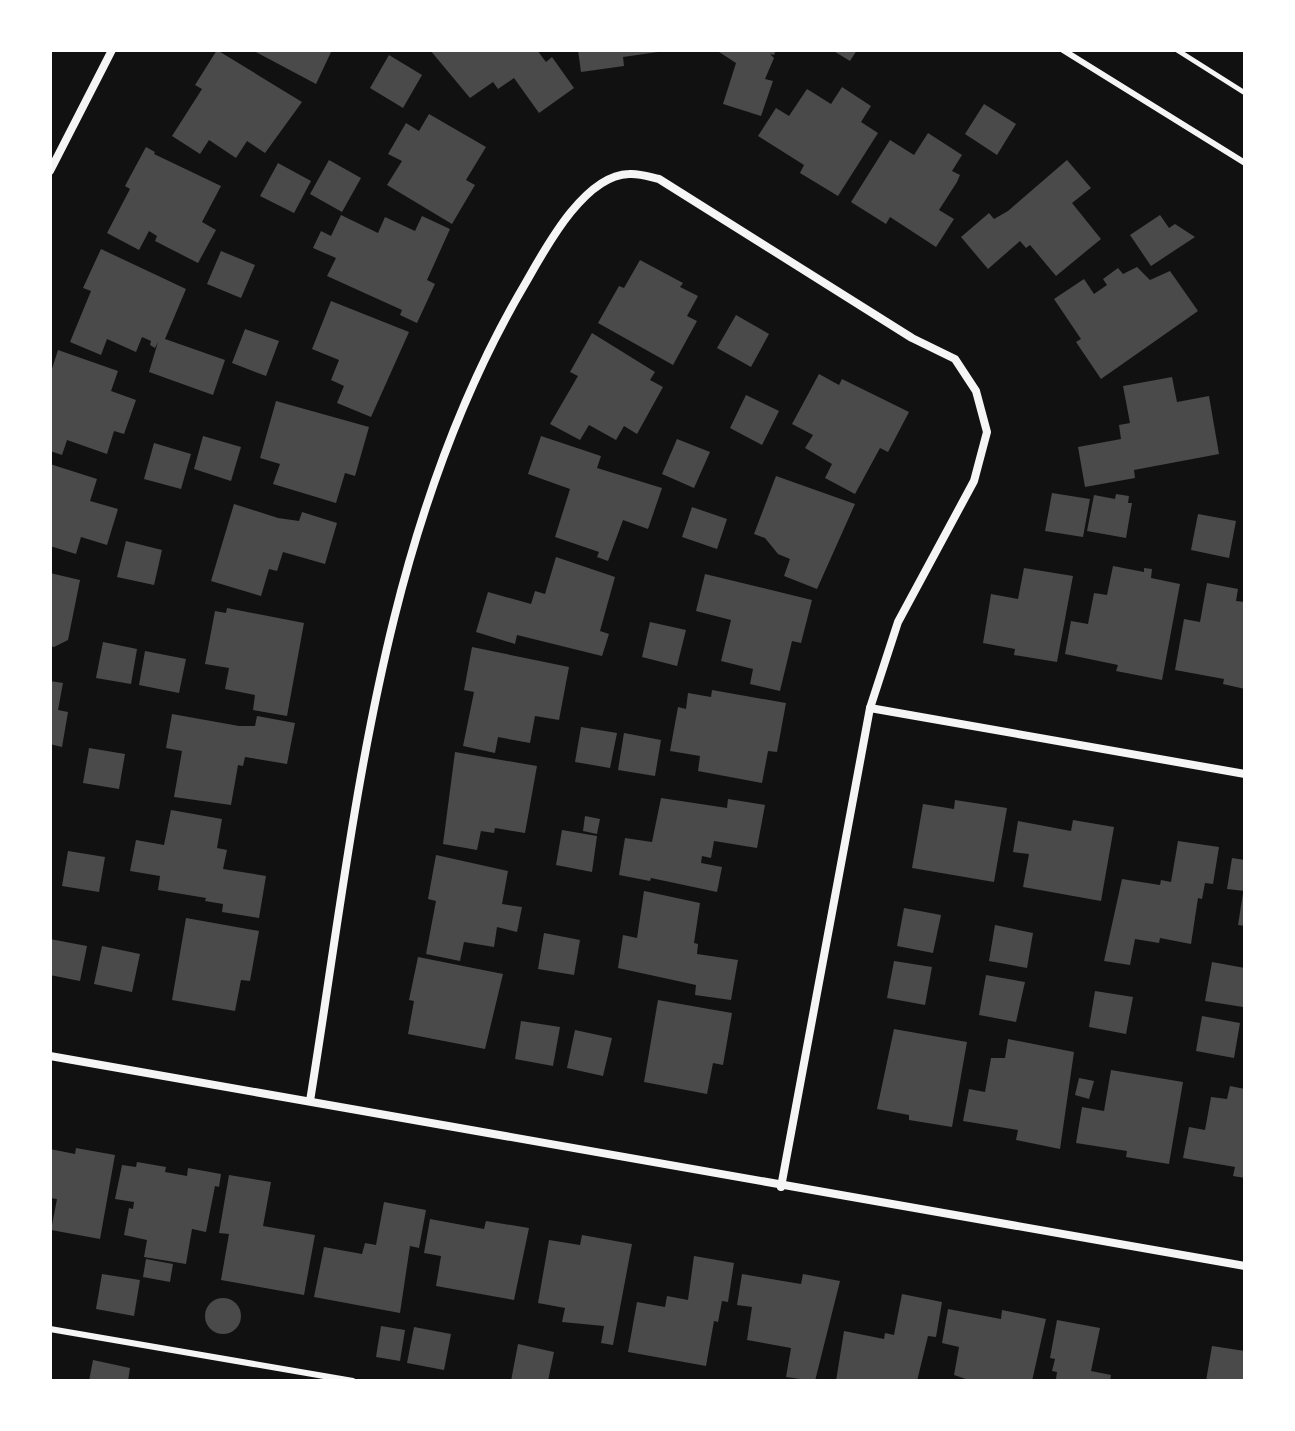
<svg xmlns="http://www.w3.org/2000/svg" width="1295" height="1431" font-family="Helvetica,sans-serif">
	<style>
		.building { fill: #4a4a4a }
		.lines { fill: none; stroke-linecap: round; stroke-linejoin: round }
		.path { stroke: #f5f5f5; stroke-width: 5 }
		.service { stroke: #f5f5f5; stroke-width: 6 }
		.minor { stroke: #f5f5f5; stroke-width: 8 }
	</style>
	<rect width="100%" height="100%" fill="#111"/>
	<!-- building -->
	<g class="building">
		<polygon points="217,50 302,102 265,153 247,141 236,158 209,140 200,154 172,136 202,89 195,85"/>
		<polygon points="252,50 332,50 316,84"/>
		<polygon points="430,50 537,50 546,62 552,57 574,88 539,113 514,78 498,89 493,82 470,98"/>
		<polygon points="578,50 658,50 658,52 623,57 624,66 581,72"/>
		<polygon points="716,50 776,50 774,55 770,54 774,58 765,79 773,81 761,116 723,104 736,63"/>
		<polygon points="832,50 857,50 850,61"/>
		<polygon points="389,55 422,75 403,108 370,88"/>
		<polygon points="842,87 871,106 861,122 878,133 838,196 800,173 804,165 758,136 776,108 789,116 807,89 831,104"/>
		<polygon points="984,104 1016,124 997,155 965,134"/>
		<polygon points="429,114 486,147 466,180 475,185 452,224 387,185 402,161 388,154 406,123 419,131"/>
		<polygon points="928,133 962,155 952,171 960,175 957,182 939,210 954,219 936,247 890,217 886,224 851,202 890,140 914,155"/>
		<polygon points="146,147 155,152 154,154 221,186 202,222 216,230 198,263 155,241 157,236 149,231 139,250 107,233 130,189 125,186"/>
		<polygon points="329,160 361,178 342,212 310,194"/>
		<polygon points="1067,160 1091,188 1072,203 1101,239 1056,276 1030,245 1026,248 1020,241 988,269 961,237 989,213 994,219 1008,211"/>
		<polygon points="278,163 311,181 294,213 260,196"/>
		<polygon points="341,215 378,233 385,217 415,231 422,216 450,229 427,280 435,284 417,323 400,315 402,310 327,276 336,258 313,248 321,231 331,236"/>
		<polygon points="1160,215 1169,228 1175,224 1195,237 1151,266 1130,235"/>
		<polygon points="101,249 186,289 165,339 225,360 213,395 149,372 158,342 155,348 150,345 151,341 142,337 136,352 107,339 101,355 70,342 91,291 83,288"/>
		<polygon points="221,251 255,265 241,298 207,284"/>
		<polygon points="640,260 683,283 680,287 698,296 687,316 697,321 673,365 598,323 619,286 624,288"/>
		<polygon points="1137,267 1150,280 1170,271 1198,311 1101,379 1076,342 1081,339 1054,299 1084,279 1094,294 1107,285 1103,279 1118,268 1123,274"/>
		<polygon points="331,301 409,332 371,417 337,403 344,386 331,380 339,360 312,349"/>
		<polygon points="736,315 769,334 751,367 717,348"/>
		<polygon points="245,329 279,341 266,376 232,363"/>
		<polygon points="592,333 655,372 650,380 663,387 637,434 624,426 616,440 589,425 580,440 550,424 578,376 570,372"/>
		<polygon points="58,350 118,371 111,391 136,400 124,434 114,431 107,454 67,440 62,455 50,451 50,375"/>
		<polygon points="819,374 839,385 842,379 909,412 888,452 880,448 855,494 825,478 832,464 805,448 813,435 792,424"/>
		<polygon points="1172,377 1177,402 1209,396 1219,454 1134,470 1135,478 1085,487 1078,447 1121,439 1119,425 1130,423 1123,386"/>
		<polygon points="746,395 779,411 762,445 730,428"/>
		<polygon points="276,401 369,427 355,476 345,473 336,503 273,484 280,464 260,458"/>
		<polygon points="203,436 241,447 231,481 194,469"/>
		<polygon points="541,436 601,456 597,468 662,488 648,529 623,520 608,561 597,557 599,552 555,537 570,489 528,474"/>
		<polygon points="677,439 710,452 694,488 662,474"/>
		<polygon points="154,443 191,454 181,489 144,479"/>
		<polygon points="50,464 97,479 90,501 118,509 107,545 81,537 76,554 50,546"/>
		<polygon points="776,476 855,504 817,589 784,576 790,559 778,554 765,538 754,534"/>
		<polygon points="1052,493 1090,499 1083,537 1045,531"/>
		<polygon points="1116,494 1129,496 1128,503 1132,503 1126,538 1087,531 1094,495 1115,499"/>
		<polygon points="234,504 278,518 299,521 302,512 337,523 325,564 283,552 277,571 269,569 261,596 211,581"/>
		<polygon points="692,507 727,519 717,549 682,537"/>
		<polygon points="1198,514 1236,521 1229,558 1191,550"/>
		<polygon points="126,541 162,550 154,585 117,577"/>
		<polygon points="556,557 615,577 600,631 609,634 602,656 517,635 515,644 476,632 488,592 531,604 535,591 545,594"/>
		<polygon points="1113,566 1144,572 1144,568 1152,569 1151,578 1180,584 1162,680 1116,671 1118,665 1065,654 1071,621 1088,624 1094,593 1107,595"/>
		<polygon points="1024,568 1073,576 1057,662 1014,655 1015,649 983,643 991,594 1018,599"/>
		<polygon points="50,573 80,580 68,640 54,647 50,646"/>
		<polygon points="705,574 812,600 801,643 792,641 780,691 750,684 753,669 721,661 731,620 696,611"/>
		<polygon points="1207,583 1238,589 1236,601 1245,602 1245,689 1223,684 1224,679 1175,670 1184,619 1200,622"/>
		<polygon points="227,608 304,623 287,716 253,710 255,695 225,689 229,668 205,664 215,611 226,613"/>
		<polygon points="650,622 686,630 677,666 642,657"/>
		<polygon points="103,642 137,649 131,684 96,678"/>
		<polygon points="472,647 569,667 559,720 535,716 530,743 498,737 495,753 463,746 474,692 464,690"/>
		<polygon points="145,651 186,659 179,693 139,685"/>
		<polygon points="50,681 63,683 58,710 68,712 62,747 50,744"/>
		<polygon points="712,690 786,703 777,752 768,751 762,783 698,771 700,756 670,751 678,707 686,709 688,693 711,697"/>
		<polygon points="172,714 239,726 255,726 257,716 295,723 287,764 245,757 243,766 238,765 231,805 174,797 182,751 166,748"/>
		<polygon points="581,727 617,733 610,768 575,762"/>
		<polygon points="624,733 661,740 655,776 618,770"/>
		<polygon points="89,748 125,754 119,789 83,783"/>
		<polygon points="455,752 537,766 525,833 495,828 494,833 481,831 477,850 443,844"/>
		<polygon points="661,798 727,808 728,799 765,805 757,848 714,841 711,858 702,856 701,863 722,867 717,892 651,878 650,881 619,875 625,838 652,842"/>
		<polygon points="955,800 1007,808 994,882 912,868 923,804 954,809"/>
		<polygon points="171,810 222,819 217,848 227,850 223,869 266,876 259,918 222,912 223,904 205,901 206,898 158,890 160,876 130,871 136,840 164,845"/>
		<polygon points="585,816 600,819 597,834 583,831"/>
		<polygon points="1073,820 1114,827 1101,901 1023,887 1029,854 1013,852 1018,821 1071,831"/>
		<polygon points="562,830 597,836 592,872 556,865"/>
		<polygon points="1178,841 1219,847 1213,884 1205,883 1202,899 1198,898 1191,944 1160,938 1159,943 1135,939 1130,965 1104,961 1122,879 1160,885 1161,880 1171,882"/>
		<polygon points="68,851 105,857 99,892 62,886"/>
		<polygon points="436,855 508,871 502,904 522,907 517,932 497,927 494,947 464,942 460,961 426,954 436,901 428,899"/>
		<polygon points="1232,858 1245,860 1245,891 1227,889"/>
		<polygon points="644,891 700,903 694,943 698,944 697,954 738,960 731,1000 695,995 696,985 618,968 623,935 637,938"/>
		<polygon points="1243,893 1245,893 1245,926 1238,925"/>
		<polygon points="904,908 941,915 933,953 897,946"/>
		<polygon points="186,918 259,931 250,981 241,980 235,1011 172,1000"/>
		<polygon points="995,925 1033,933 1027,968 989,961"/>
		<polygon points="544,933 580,940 574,975 538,969"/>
		<polygon points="50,939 87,946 80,981 50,975"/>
		<polygon points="102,946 140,954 132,992 94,984"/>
		<polygon points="418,957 503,974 485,1049 408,1034 414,1001 409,1000"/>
		<polygon points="894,961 932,967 925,1005 887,998"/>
		<polygon points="1212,962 1245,968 1243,1007 1205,1001"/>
		<polygon points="986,975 1025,982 1016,1022 979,1015"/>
		<polygon points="1095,991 1133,997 1126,1034 1089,1027"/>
		<polygon points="658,1000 732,1013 723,1065 713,1063 707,1094 644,1082"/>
		<polygon points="1202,1016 1240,1023 1234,1058 1196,1051"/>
		<polygon points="521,1021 560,1027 553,1066 515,1059"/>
		<polygon points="894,1029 967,1042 952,1127 909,1120 909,1115 877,1109"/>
		<polygon points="575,1030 612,1038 603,1076 567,1068"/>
		<polygon points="1008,1039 1074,1052 1060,1149 1016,1140 1018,1130 963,1121 969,1089 985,1092 991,1058 1005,1058"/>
		<polygon points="1111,1070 1183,1082 1169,1164 1126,1157 1127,1151 1076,1143 1082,1107 1104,1111"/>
		<polygon points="1079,1078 1094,1081 1089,1099 1075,1095"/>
		<polygon points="1230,1086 1245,1089 1245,1178 1233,1176 1235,1167 1183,1158 1189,1127 1205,1130 1211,1097 1227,1099"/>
		<polygon points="76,1148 115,1155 100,1239 51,1230 57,1199 50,1198 50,1149 75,1154"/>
		<polygon points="137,1162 166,1167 165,1172 187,1176 188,1168 221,1174 219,1187 215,1186 206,1232 192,1229 186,1264 144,1257 147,1240 124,1235 129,1208 133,1209 134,1202 115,1199 122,1165 136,1167"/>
		<polygon points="229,1175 271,1182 263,1226 315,1235 304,1295 221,1280 229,1234 219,1233"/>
		<polygon points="384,1202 426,1210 419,1248 410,1246 400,1313 314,1297 324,1247 362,1254 365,1243 376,1245"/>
		<polygon points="430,1219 484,1229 486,1221 529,1228 514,1300 436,1286 441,1256 424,1253"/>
		<polygon points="582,1235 632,1244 613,1345 601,1343 604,1326 562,1322 565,1308 538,1303 549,1240 580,1245"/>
		<polygon points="694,1256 734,1263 728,1302 722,1301 718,1322 714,1321 706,1366 628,1352 637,1302 665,1307 667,1296 688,1300"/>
		<polygon points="146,1259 173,1264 170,1282 143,1277"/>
		<polygon points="102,1274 140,1280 134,1316 96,1309"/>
		<polygon points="742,1274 801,1284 803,1274 840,1281 815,1381 786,1377 791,1348 747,1340 752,1307 737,1305"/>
		<polygon points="902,1294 942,1302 936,1337 928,1336 917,1381 836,1381 844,1331 884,1339 885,1333 894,1335"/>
		<circle cx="223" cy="1316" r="18"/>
		<polygon points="948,1309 1001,1319 1002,1310 1046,1319 1032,1381 972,1381 954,1375 959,1347 942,1343"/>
		<polygon points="1057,1320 1100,1328 1091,1371 1111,1375 1110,1381 1056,1379 1057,1372 1052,1371 1055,1359 1050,1358"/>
		<polygon points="381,1326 405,1330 400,1361 376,1357"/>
		<polygon points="414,1327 451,1334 444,1370 407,1363"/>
		<polygon points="518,1344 554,1352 548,1381 511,1381"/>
		<polygon points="1212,1346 1245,1351 1245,1381 1206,1381"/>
		<polygon points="93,1360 130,1368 128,1381 89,1381"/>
	</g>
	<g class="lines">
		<!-- path -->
		<polyline class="path" points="1177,50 1245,93"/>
		<!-- service -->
		<g class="service">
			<polyline points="1063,50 1245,163"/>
			<polyline points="50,1329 353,1381"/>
		</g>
		<!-- minor -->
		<g class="minor">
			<polyline points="50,171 112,50"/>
			<polyline points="870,708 1245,774"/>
			<polyline points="50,1056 1245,1266"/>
			<path d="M310,1101C355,823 379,531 525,284C545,249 584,175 629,174C639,173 650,177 659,179L912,338L955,359L976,391L987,432L974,481L898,622L870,708L781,1187"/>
		</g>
	</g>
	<!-- border -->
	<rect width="1295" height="1431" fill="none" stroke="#ffffff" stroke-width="104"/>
</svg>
